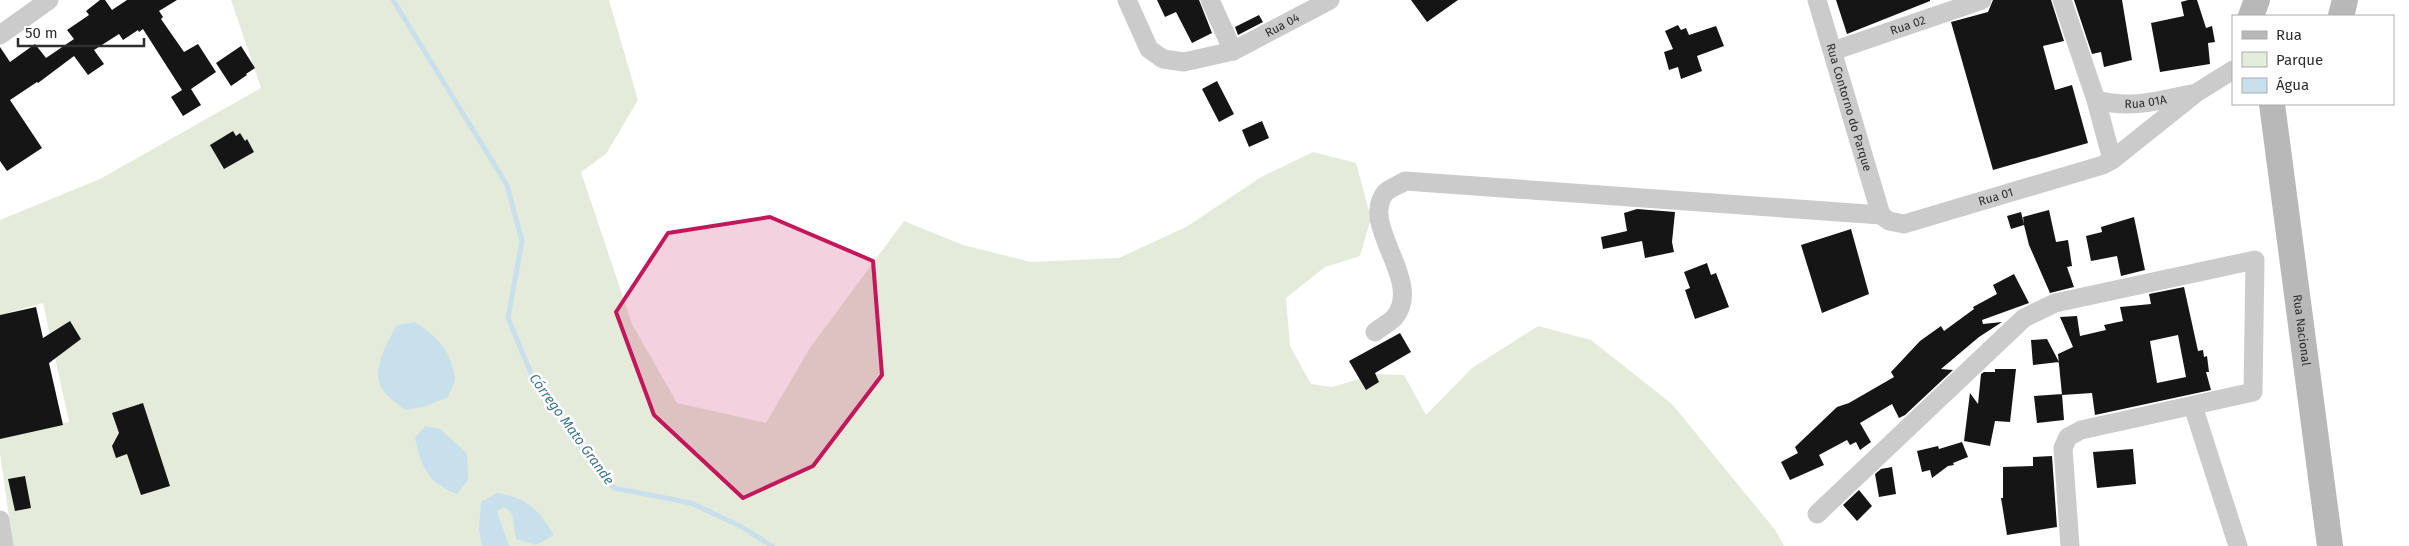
<svg xmlns="http://www.w3.org/2000/svg" width="2409" height="546" font-family="'Fira Sans',sans-serif">
<rect width="100%" height="100%" fill="#fff"/>
<path fill="#e5ebdb" d="M231,0h378l29,100 -32,54 -25,18 51,152 45,79 89,20 44,-75 94,-127 59,24 68,17 88,-4 67,-31 75,-50 52,-25 43,11 15,55 -11,38 -35,11 -39,31 4,48 21,38 21,3 45,-13 27,1 22,40 46,-47 66,-42 53,14 81,64 104,127 8,15h-1771l-13,-93v-15l69,-16 -26,-119 -43,12v-95l100,-41 161,-91z"/>
<path fill="#c8e0eb" d="M415,322c21,13 37,30 40,56 0,6 -5,13 -7,19l-25,10 -18,3c-7,-6 -15,-11 -21,-18 -15,-19 3,-49 13,-67z
M425,426l15,3 27,24 1,27 -11,14c-29,-11 -36,-27 -42,-56z
M497,493c31,5 41,16 57,42l-18,10 -20,-6 -4,-25 -7,-7 -8,4 12,35h-27l-3,-17 2,-27z"/>
<g fill="none" stroke-linecap="round" stroke-linejoin="round">
<path stroke="#c8e0eb" stroke-width="5" d="M393,0l114,185 15,56 -14,77 25,60 47,68 34,42 77,15 49,23 32,20"/>
</g>
<path fill="#151515" fill-rule="evenodd" d="M100,0h5l7,10 15,-10h50l-18,11 4,6 -2,2 23,33 14,-8 18,28 -25,17 10,16 -18,11 -12,-19 11,-7 -39,-61 -4,3 -1,-2 -15,10 -4,-6 -25,16 10,14 -16,11 -14,-19 -36,27 -1,-1 -27,18 32,48 -35,23 -7,-10v-114l10,15 25,-18 11,14 28,-19 -7,-9 22,-15 -3,-4z
M1157,0h42l13,33 -20,10 -16,-31 -11,5z
M1411,0h47l-31,22z
M1836,0h94v1l-83,33z
M1993,0h58l13,41 -21,5 12,44 17,-5 16,58 -95,27 -42,-148 37,-10z
M2074,0h48l10,60 -28,7 -3,-15 -9,2z
M2188,0h9l9,28 6,-2 3,16 -7,1 2,21 -50,8 -9,-49 33,-7 -3,-14z
M1259,15l4,7 -25,13 -3,-8z
M1678,25l3,5 5,-2 3,7 27,-9 8,20 -27,10 5,15 -21,8 -3,-12 -9,3 -5,-18 9,-3 -8,-18z
M241,46l14,22 -9,6 1,1 -16,11 -15,-23z
M1217,81l17,33 -15,8 -17,-33z
M1262,121l7,17 -20,9 -7,-17z
M233,131l3,5 4,-3 5,8 2,-2 7,13 -30,17 -14,-24z
M1637,209l38,3 -3,30 2,10 -29,6 -3,-17 -39,8 -2,-12 26,-6 -3,-18z
M2049,210l7,32 12,-2 4,26 -5,1 7,20 -24,6 -21,-48 -5,-20 -13,4 -4,-13 14,-4 3,12 -1,-7z
M2134,217l11,53 -24,6 -4,-20 -26,5 -5,-25 16,-4 -1,-5z
M1851,229l18,65 -47,19 -21,-68z
M1707,263l4,12 5,-2 13,34 -34,12 -10,-29 5,-2 -6,-16z
M2014,274l15,29 -47,17 1,4 19,-2 -23,15 -38,32 12,1 -48,45 -6,3 -7,-14 -32,19 11,19 -11,8 -4,-8 -6,3 -3,-5 -28,15 5,10 -34,15 -9,-18 17,-9 -3,-6 42,-40 12,-4 45,-26 -3,-5 29,-31 21,-15 3,5 30,-22 -1,-2 24,-13 -4,-9z
M2184,287l14,64 5,-1 1,7 3,-1 2,16h-3l5,18 -116,25 -3,-22 -30,2 -4,-41 15,-7 -13,-30 17,-1 3,20 26,-6 -2,-5 19,-4 -3,-14 31,-3 -2,-10zM2178,335l8,42 -29,6 -7,-42z
M36,307l7,31 27,-17 11,18 -32,24 14,62 -63,14v-124z
M1400,333l11,19 -36,21 4,9 -13,8 -17,-29z
M2047,339l12,23 -26,3 -2,-25z
M1995,369h21l-6,53 -15,-1 -5,25 -26,-5 6,-48 8,11 3,-30 3,-2h11z
M2062,394l2,26 -27,3 -3,-27z
M143,403l27,83 -29,9 -14,-41 -11,4 -4,-12 7,-13 -7,-20z
M1962,442l6,15 -15,6 1,2 -6,1 -16,12 -2,-8 -8,2 -5,-21 21,-5 1,3z
M2133,449l3,35 -39,4 -4,-36z
M2052,456l5,71 -50,8 -6,-37h2v-31l30,-1v-9z
M1892,467l4,27 -17,3 -4,-23 6,-5z
M25,476l6,32 -16,3 -7,-32z
M1859,490l13,16 -15,15 -14,-16z"/>
<g fill="none" stroke-linecap="round" stroke-linejoin="round">
<g stroke="#cbcbcb" stroke-width="19">
<path id="s1" d="M1127,0l22,49 14,10 21,3 49,-11 97,-51"/>
<path d="M1210,0l23,51"/>
<path id="s2" d="M1817,0l64,215"/>
<path d="M2062,0l34,100 16,60"/>
<path d="M0,35l49,-35"/>
<path id="s3" d="M1833,51l149,-51"/>
<path id="s4" d="M2096,100c35,9 60,1 95,-6"/>
<path id="s5" d="M1881,215l8,6 15,3 199,-59 9,-5 84,-67 37,-23"/>
<path d="M1375,332c6,-5 14,-9 19,-14 31,-36 -35,-92 -9,-125 5,-5 14,-8 20,-12l476,34"/>
<path d="M2193,406l45,140"/>
<path d="M1817,514l207,-196 31,-15 200,-43 -2,132 -172,38 -13,7 -5,11 7,98"/>
<path d="M0,520l4,26"/>
</g>
<g stroke="#b8b8b8" stroke-width="26">
<path d="M2251,16l6,-16"/>
<path d="M2341,16l4,-16"/>
<path id="s6" d="M2272,104l58,442"/>
</g>
</g>
<path fill="#c2185b" fill-opacity="0.2" stroke="#c2185b" stroke-width="4" stroke-linejoin="round" d="M770,217l103,44 9,114 -69,91 -70,32 -89,-83 -38,-103 52,-79z"/>
<g text-anchor="middle" stroke-width="5" stroke-linejoin="round" paint-order="stroke">
<g font-size="12" fill="#2e2e2e" stroke="#fff">
<text dy="4" stroke="none"><textPath href="#s1" startOffset="198">Rua 04</textPath></text>
<text dy="4" stroke="none"><textPath href="#s3" startOffset="79">Rua 02</textPath></text>
<text dy="4" stroke="none"><textPath href="#s4" startOffset="50">Rua 01A</textPath></text>
<text dy="4" stroke="none"><textPath href="#s2" startOffset="112">Rua Contorno do Parque</textPath></text>
<text dy="4" stroke="none"><textPath href="#s5" startOffset="121">Rua 01</textPath></text>
<text dy="4" stroke="none"><textPath href="#s6" startOffset="228">Rua Nacional</textPath></text>
</g>
<g font-size="14" font-style="italic" fill="#3d758e" stroke="#fff">
<text transform="translate(572 429) rotate(54)" y="5">Córrego Mato Grande</text>
</g>
</g>
<rect x="2232" y="15" width="162" height="90" fill="#ffffff" stroke="#ababab"/>
<rect x="2242" y="31" width="25" height="8" fill="#b8b8b8" stroke="#ababab"/>
<text x="2276" y="40" font-size="15" fill="#2e2e2e">Rua</text>
<rect x="2242" y="52" width="25" height="15" fill="#e5ebdb" stroke="#ababab"/>
<text x="2276" y="65" font-size="15" fill="#2e2e2e">Parque</text>
<rect x="2242" y="78" width="25" height="15" fill="#c8e0eb" stroke="#ababab"/>
<text x="2276" y="90" font-size="15" fill="#2e2e2e">Água</text>
<path d="M18 38v8h126v-8" fill="none" stroke="#2e2e2e" stroke-width="2.5"/>
<text x="25" y="38" font-size="15" fill="#2e2e2e" stroke="#ffffff" stroke-width="4" paint-order="stroke">50 m</text>
</svg>
